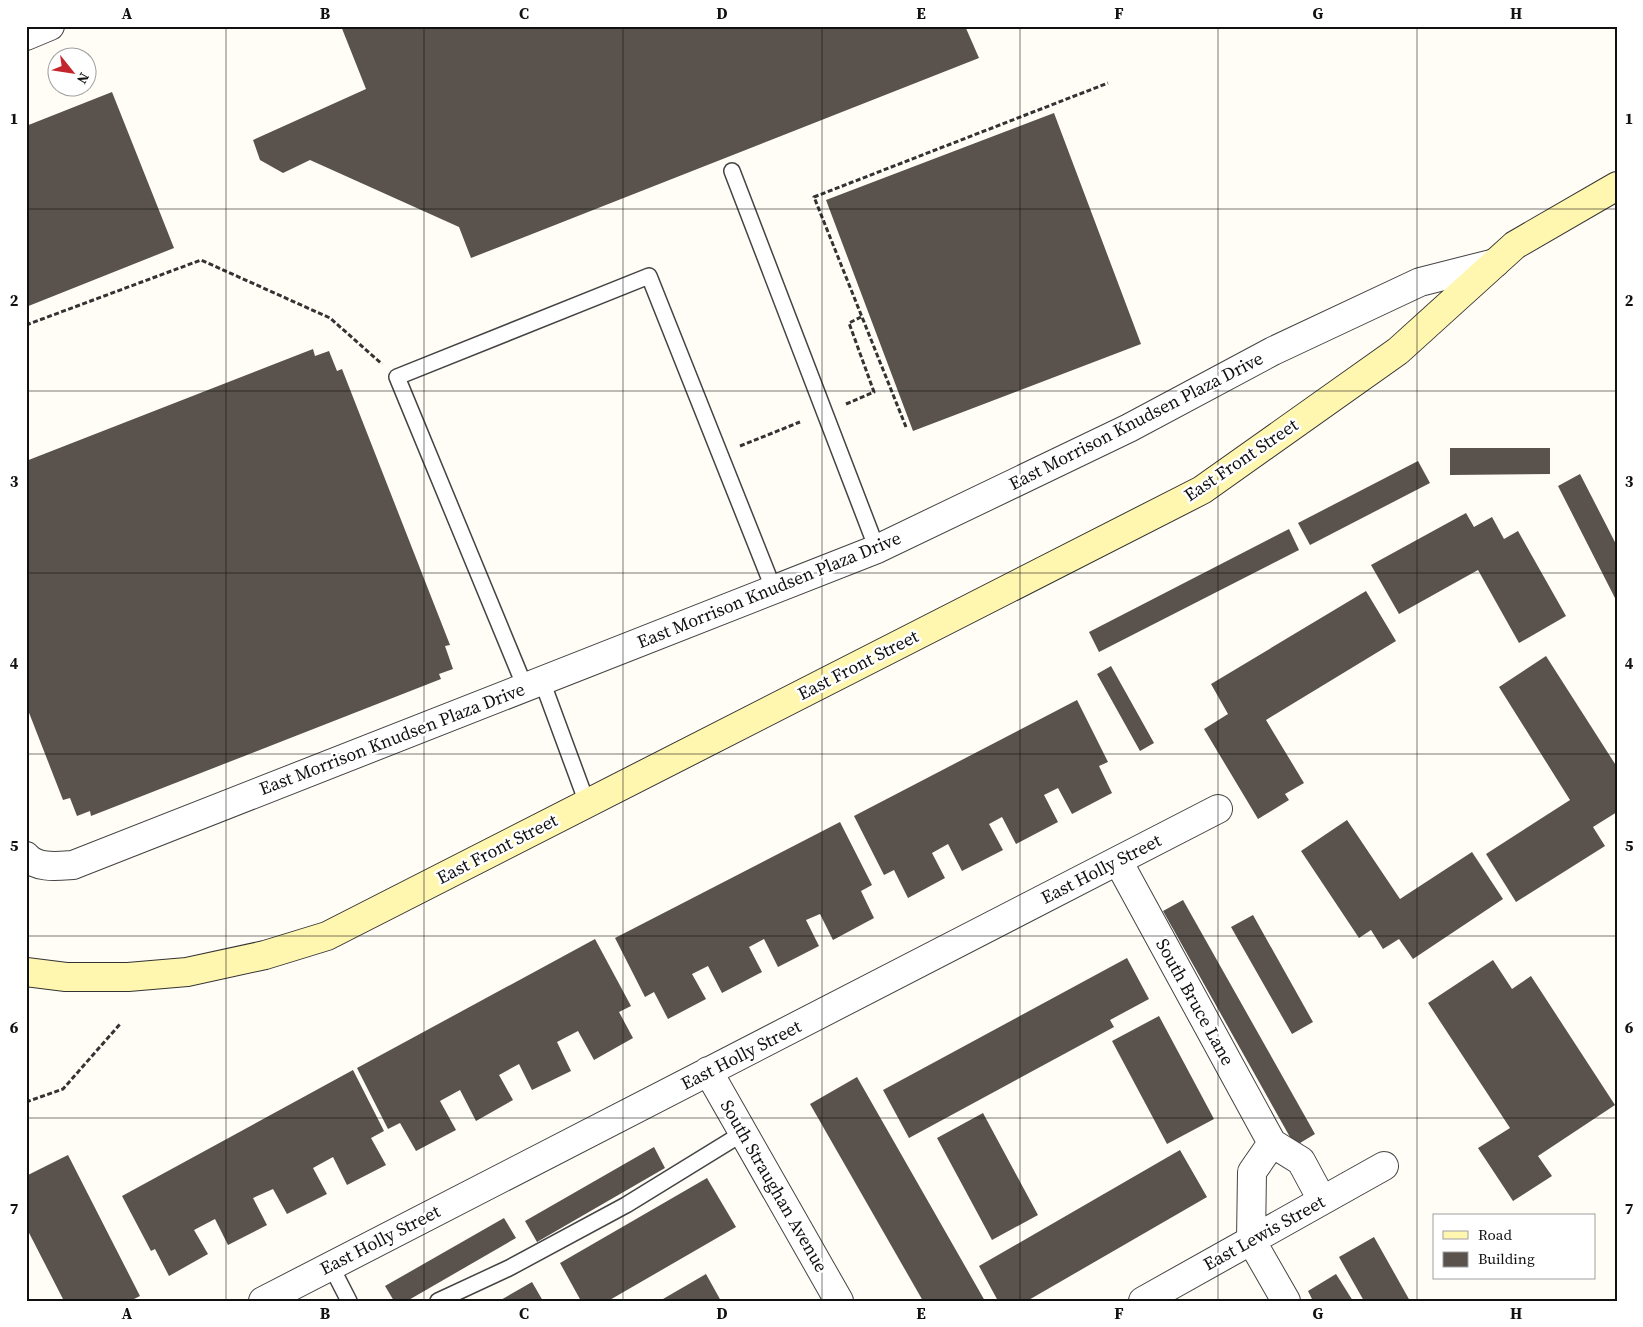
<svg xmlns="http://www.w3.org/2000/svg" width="1643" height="1327" font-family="'Source Serif 4',serif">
<rect width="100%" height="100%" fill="#fffdf5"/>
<path fill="#5a524d" d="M341,26h624l14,32 -508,200 -12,-31 -149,-67 -27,13 -23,-13 -7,-20 113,-51z
M112,92l62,156 -148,59v-181z
M1054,113l87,231 -228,87 -87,-231z
M313,349l2,7 14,-5 8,20 5,-2 108,276 -5,1 8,23 -14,5 2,5 -350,137 -1,-5 -13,5 -7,-18 -7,2 -37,-95v-244z
M1450,448h100v26l-100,1z
M1418,461l12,22 -120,62 -12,-22z
M1580,474l37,72v56l-59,-116z
M1466,513l8,14 18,-10 12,22 14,-8 48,85 -47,27 -41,-73 -79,44 -28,-49z
M1289,529l10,21 -200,102 -10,-20z
M1366,591l30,50 -130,79 38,63 -19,11 4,6 -31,19 -54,-90 24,-15 -17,-30z
M1546,656l71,111v45l-24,15 12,19 -89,56 -30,-48 84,-54 -71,-113z
M1111,666l43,77 -14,8 -43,-77z
M1077,700l31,62 -9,4 13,27 -40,21 -14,-26 -14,7 14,27 -42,22 -14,-27 -13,7 14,26 -41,21 -14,-27 -16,9 13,25 -37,20 -14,-28 -10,5 -30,-59z
M1347,820l53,79 72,-47 31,47 -90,60 -14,-20 -16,10 -12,-19 -12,8 -58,-87z
M840,822l32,63 -11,6 13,27 -41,22 -13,-26 -14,6 13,26 -41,21 -14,-28 -15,8 13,25 -40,21 -14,-27 -16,8 14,25 -38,20 -14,-27 -9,5 -30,-59z
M1183,900l132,234 -20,12 -132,-235z
M1253,915l60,107 -21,12 -61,-107z
M595,939l36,67 -12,6 14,26 -39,22 -16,-29 -21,11 14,29 -39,19 -13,-26 -20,11 14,25 -37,21 -16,-31 -20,11 16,29 -40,21 -16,-28 -12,6 -31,-61z
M1127,958l22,41 -39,21 4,7 -205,111 -26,-48z
M1493,960l19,29 19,-13 84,129 -77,51 14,20 -39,25 -35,-53 32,-20 -82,-125z
M1159,1016l55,103 -47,25 -55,-103z
M353,1070l31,61 -13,7 15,27 -39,20 -14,-28 -20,11 14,26 -40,20 -14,-25 -20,9 14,27 -39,20 -13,-26 -21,11 14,24 -39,22 -14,-27 -4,2 -29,-55z
M857,1077l128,224h-62l-113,-197z
M983,1113l55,102 -46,25 -55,-102z
M654,1147l11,21 -128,74 -12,-21z
M1180,1150l27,47 -180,104h-29l-19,-35z
M68,1155l72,141 -10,5h-66l-38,-74v-51z
M707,1178l29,49 -128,74h-27l-21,-38z
M504,1218l12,20 -109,63h-13l-9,-15z
M1374,1237l36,64h-46l-25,-44z
M706,1274l15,27h-57l-1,-2z
M1336,1274l17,27h-40l-5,-10z
M532,1282l11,19h-44z"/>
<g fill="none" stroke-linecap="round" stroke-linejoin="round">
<defs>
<path id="lane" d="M732,171l145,378
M542,681l45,122
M525,687l-128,-310 252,-101 125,314
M331,1266l18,35
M438,1301l71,-33 117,-63 117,-72"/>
<path id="street" d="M26,36l24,-10
M26,856c11,13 32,10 47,9l804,-316 252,-121 144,-77 147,-69 75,-19
M1118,861l154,282
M708,1071l131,230
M263,1301l955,-492
M1143,1301l241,-135
M1286,1301l-35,-61 1,-68 20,-29 29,18 21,39"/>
<path id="secondary" d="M26,972l40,5h62l59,-5 78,-17 62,-19 875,-446 196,-139 117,-106 102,-59"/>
</defs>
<use href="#lane" stroke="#444" stroke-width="18"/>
<use href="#street" stroke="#444" stroke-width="30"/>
<use href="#secondary" stroke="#333" stroke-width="30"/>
<path stroke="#333" stroke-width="3" stroke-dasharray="5 2.5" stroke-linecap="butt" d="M26,325l175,-65 129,58 52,46
M846,404l28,-12 -25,-69 12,-6
M906,427l-92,-230 294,-114
M740,446l60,-24
M26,1102l37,-13 58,-66"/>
<use href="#lane" stroke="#fff" stroke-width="15"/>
<use href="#street" stroke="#fff" stroke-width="28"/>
<use href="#secondary" stroke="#fff6b0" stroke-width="28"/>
</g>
<path fill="none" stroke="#111" stroke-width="1" stroke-opacity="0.55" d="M226,26v1275M424,26v1275M623,26v1275M822,26v1275M1020,26v1275M1218,26v1275M1417,26v1275M26,209h1591M26,391h1591M26,573h1591M26,754h1591M26,936h1591M26,1118h1591"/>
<g text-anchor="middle" stroke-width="5" stroke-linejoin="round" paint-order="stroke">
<g font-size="18" fill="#111" stroke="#fff">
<text transform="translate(1136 421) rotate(-27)" y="6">East Morrison Knudsen Plaza Drive</text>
<text transform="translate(1241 460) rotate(-34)" y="6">East Front Street</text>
<text transform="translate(769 590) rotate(-22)" y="6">East Morrison Knudsen Plaza Drive</text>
<text transform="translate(858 665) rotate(-27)" y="6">East Front Street</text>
<text transform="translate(392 739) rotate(-21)" y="6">East Morrison Knudsen Plaza Drive</text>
<text transform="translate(497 849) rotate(-27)" y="6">East Front Street</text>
<text transform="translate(1101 869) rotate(-27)" y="6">East Holly Street</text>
<text transform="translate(1195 1002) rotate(61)" y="6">South Bruce Lane</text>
<text transform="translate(741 1055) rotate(-27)" y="6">East Holly Street</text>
<text transform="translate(774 1186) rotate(60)" y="6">South Straughan Avenue</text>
<text transform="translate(1264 1233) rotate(-29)" y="6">East Lewis Street</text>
<text transform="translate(380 1240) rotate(-27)" y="6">East Holly Street</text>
</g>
</g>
<rect width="1643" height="1327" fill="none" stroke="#ffffff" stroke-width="55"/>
<rect x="1433" y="1214" width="162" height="65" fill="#ffffff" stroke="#a0a0a0"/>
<rect x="1443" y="1231" width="25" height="8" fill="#fff6b0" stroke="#a0a0a0"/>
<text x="1478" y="1240" font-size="15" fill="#111111">Road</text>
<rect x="1443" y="1252" width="25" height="15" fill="#5a524d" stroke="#a0a0a0"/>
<text x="1478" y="1264" font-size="15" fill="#111111">Building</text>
<g transform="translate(72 72) rotate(120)"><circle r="24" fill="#ffffff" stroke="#a0a0a0"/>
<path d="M0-4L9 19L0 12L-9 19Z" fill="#c4262e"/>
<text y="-8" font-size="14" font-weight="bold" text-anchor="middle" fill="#111111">N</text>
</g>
<rect x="28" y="28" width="1588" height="1272" fill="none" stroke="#111" stroke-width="2"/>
<g font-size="16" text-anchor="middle" font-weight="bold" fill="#111">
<text x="127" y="19">A</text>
<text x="325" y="19">B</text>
<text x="524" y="19">C</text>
<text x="722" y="19">D</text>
<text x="921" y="19">E</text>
<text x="1119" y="19">F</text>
<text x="1318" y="19">G</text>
<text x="1516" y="19">H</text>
<text x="14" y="124">1</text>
<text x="1629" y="124">1</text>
<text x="14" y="306">2</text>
<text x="1629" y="306">2</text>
<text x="14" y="487">3</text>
<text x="1629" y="487">3</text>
<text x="14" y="669">4</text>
<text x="1629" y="669">4</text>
<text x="14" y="851">5</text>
<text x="1629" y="851">5</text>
<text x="14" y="1033">6</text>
<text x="1629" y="1033">6</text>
<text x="14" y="1214">7</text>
<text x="1629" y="1214">7</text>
<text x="127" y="1319">A</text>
<text x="325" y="1319">B</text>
<text x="524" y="1319">C</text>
<text x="722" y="1319">D</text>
<text x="921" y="1319">E</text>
<text x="1119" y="1319">F</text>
<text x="1318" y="1319">G</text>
<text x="1516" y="1319">H</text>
</g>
</svg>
